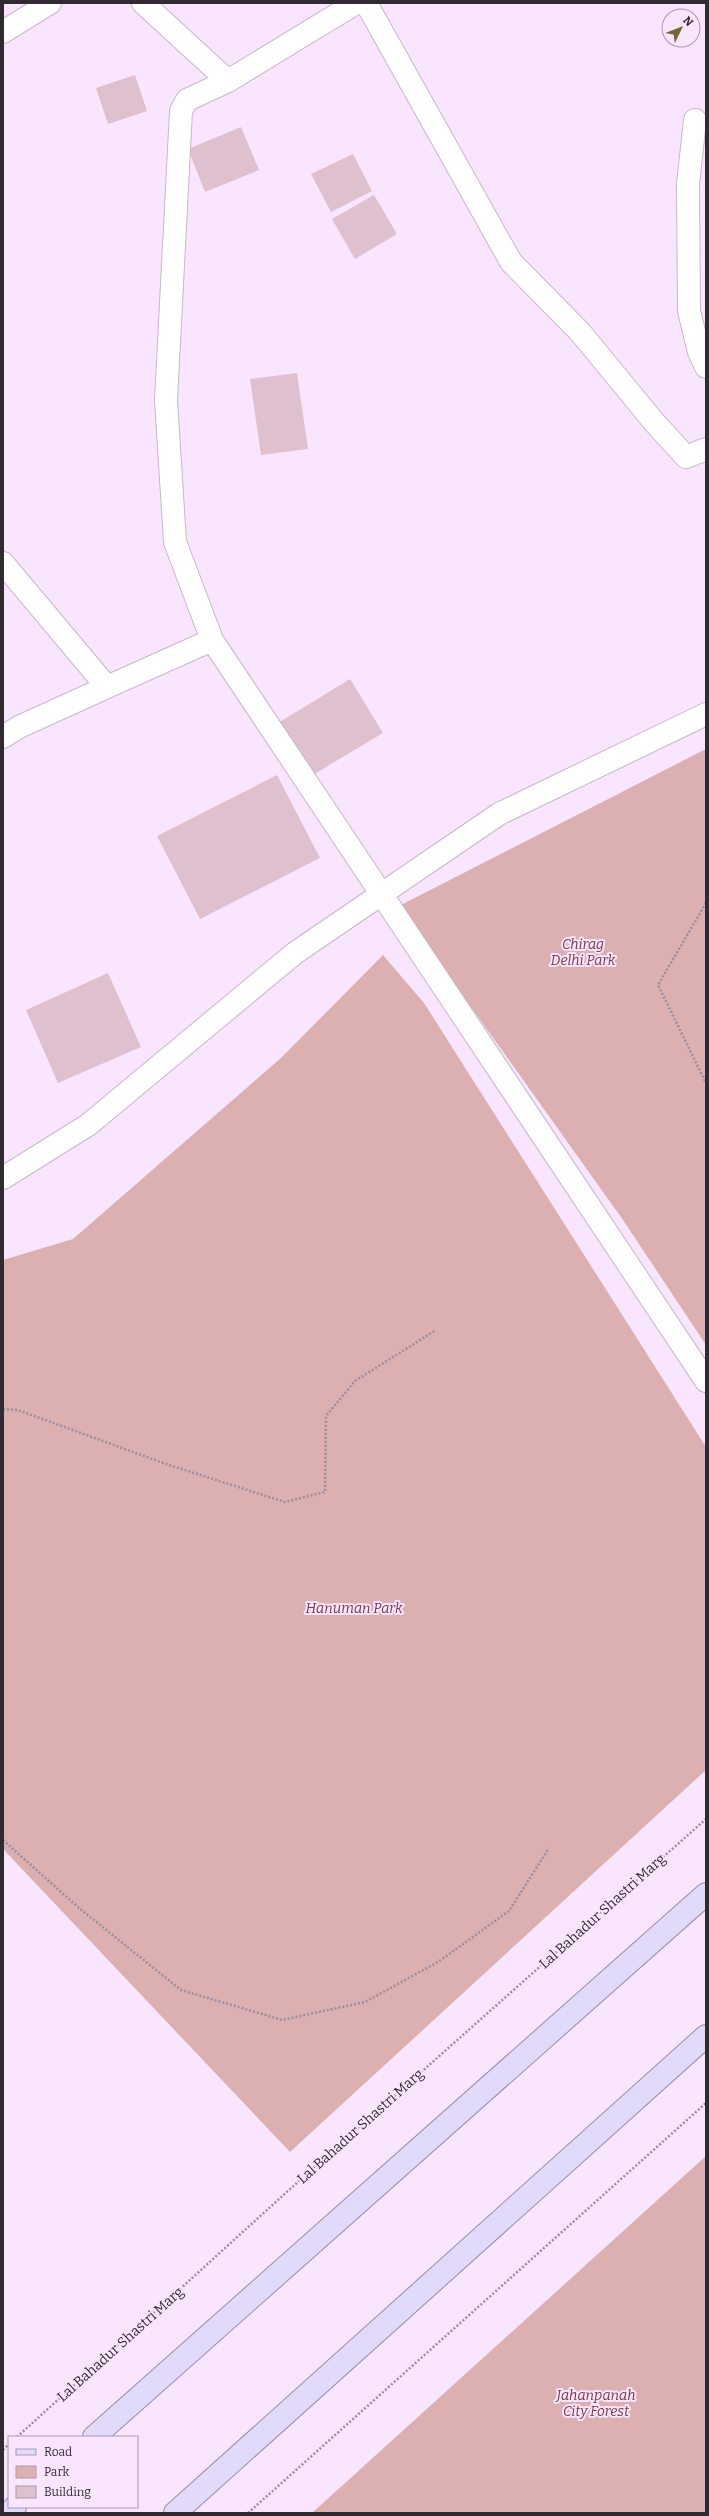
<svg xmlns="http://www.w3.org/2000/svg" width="709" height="2516" font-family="Bitter,serif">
<rect width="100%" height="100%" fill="#fae5fe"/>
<path fill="#dcafb1" d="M706,749v596l-83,-125 -224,-314z
M383,955l41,48 282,444v323l-416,382 -287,-303v-589l70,-21 209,-182z
M706,2156v357h-394z"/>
<path fill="#dfc0ce" d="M135,75l12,36 -39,13 -12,-36z
M241,127l18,43 -54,22 -17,-43z
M353,154l19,37 -41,21 -20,-38z
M374,195l23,39 -42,25 -23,-40z
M297,373l11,76 -47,6 -11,-76z
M350,679l33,54 -72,43 -33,-53z
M277,775l43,83 -120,61 -43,-83z
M108,973l33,74 -83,36 -32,-73z"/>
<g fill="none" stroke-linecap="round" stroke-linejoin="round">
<defs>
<path id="minor" d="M143,3l85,78
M356,3l-128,78 -41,19 -6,11 -15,289 9,142 37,98 494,741
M366,3l145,259 69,70 74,90 32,35 20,-8
M3,32l47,-29
M695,120l-7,64 1,127 10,41 7,15
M3,563l104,124 105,-47
M3,737l16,-10 88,-40
M3,1178l85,-53 207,-172 204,-139 207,-100"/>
<path id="major" d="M94,2437l612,-543
M9,2513l6,-6
M175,2513l531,-477"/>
</defs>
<use href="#minor" stroke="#c9b5cc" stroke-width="24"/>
<use href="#major" stroke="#968cb2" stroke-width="24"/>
<path stroke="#9c8d9f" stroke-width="2.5" stroke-dasharray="2 2" stroke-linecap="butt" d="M706,903l-48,82 48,98
M3,1409l15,1 148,54 119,38 40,-10 1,-76 29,-35 81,-51
M3,1840l76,68 102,82 101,30 83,-18 73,-40 71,-51 40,-63
M17,2437l294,-267 395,-351
M3,2450l6,-6
M248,2513l458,-410"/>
<use href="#minor" stroke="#fff" stroke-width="22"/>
<use href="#major" stroke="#e1dafa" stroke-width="22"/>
</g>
<g text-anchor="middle" stroke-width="4" stroke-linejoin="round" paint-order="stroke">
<g font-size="14" font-style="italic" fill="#7a393f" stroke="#fae5fe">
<text x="583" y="949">Chirag<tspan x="583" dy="16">Delhi Park</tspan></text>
<text x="354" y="1613">Hanuman Park</text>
<text x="596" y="2400">Jahanpanah<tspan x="596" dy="16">City Forest</tspan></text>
</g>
<g font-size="14" fill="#312a33" stroke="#fae5fe">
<text transform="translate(602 1911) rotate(-42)" y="5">Lal Bahadur Shastri Marg</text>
<text transform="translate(360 2126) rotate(-42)" y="5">Lal Bahadur Shastri Marg</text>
<text transform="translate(120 2344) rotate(-42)" y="5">Lal Bahadur Shastri Marg</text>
</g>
</g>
<rect width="709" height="2516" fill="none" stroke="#312a33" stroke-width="8"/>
<rect x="8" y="2436" width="130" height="72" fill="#fae5fe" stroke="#aa9aad"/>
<rect x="16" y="2449" width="20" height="6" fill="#e1dafa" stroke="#aa9aad"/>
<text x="44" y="2456" font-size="12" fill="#312a33">Road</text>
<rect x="16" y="2466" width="20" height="12" fill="#dcafb1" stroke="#aa9aad"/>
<text x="44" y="2476" font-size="12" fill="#312a33">Park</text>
<rect x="16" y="2486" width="20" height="12" fill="#dfc0ce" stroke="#aa9aad"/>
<text x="44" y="2496" font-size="12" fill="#312a33">Building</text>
<g transform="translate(681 28) rotate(47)"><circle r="19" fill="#fae5fe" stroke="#aa9aad"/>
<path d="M0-3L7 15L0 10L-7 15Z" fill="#756835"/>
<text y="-6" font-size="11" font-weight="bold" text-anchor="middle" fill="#312a33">N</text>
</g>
</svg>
